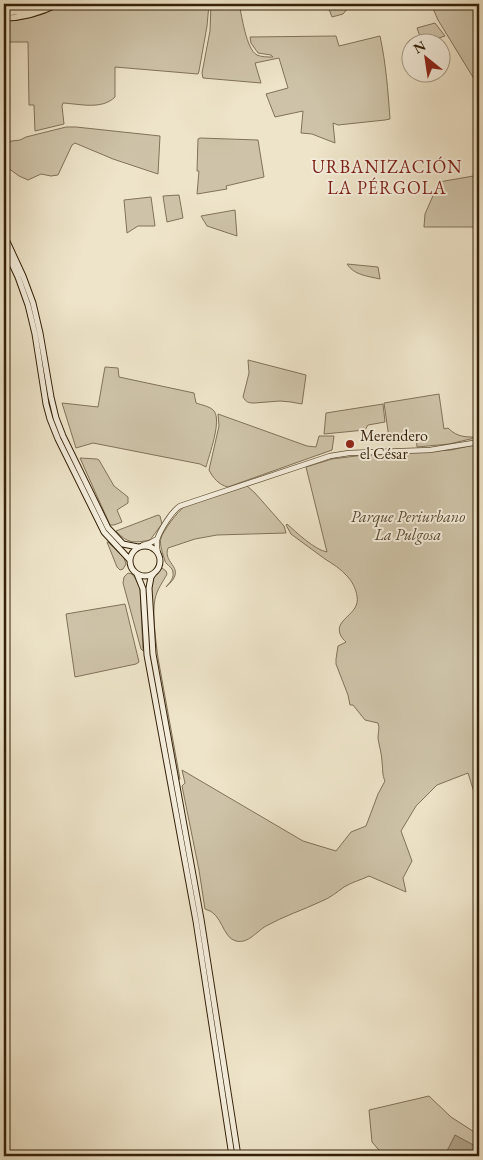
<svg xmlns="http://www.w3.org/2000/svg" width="483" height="1160" font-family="'EB Garamond',serif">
<rect width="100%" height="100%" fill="#eee4c9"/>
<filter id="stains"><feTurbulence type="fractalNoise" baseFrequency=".004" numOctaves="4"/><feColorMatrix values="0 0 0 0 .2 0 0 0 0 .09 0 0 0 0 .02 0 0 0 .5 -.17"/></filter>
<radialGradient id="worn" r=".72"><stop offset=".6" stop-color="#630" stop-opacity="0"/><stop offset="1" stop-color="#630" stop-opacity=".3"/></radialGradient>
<path fill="#cec3a8" stroke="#817258" d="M62,4h147l-2,22 -8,45 -1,3 -83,-7v30c-13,13 -35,7 -52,6l-1,3 2,18 -29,7 -1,-26h-5l-1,-63h-24v-21c25,-1 36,-6 58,-17z
M211,4h28c3,12 7,45 18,51 4,2 11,2 16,2l-2,-2 -13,-2 -7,-10 -1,-6 86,-1 3,10 41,-10c6,28 8,55 10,83l-5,1 -47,5 -5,-2 2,20 -23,-9 -11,-1 2,-22 -28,6 -9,-23 22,-6 -9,-30 -24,5 6,20 -58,-5 -1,-5 8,-42z
M327,4h36l-14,3 -6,7 -11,3z
M431,4h48v83l-41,-67z
M435,23l10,13 -19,6h-4l-5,-14z
M66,127h10l84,9 -2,38 -45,-15 -38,-16 -3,2 -14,30 -7,1 -10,-2 -13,6 -9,-4 -15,-11v-23l16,-2 6,-3z
M200,138l58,2 6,37 -38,9 1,3 -30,5 2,-23h-2l1,-32z
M479,175v52h-55l1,-13 14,-32z
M179,195l4,23 -16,4 -4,-26z
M151,197l4,29h-17l-11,7 -3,-33z
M235,210l2,26 -30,-10 -6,-10z
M347,264l31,3 2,12c-13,-3 -26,-4 -33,-15z
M248,360l58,15 -4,29 -11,-2 -11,-1 -26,2c-6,0 -8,-1 -11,-6l6,-24z
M105,367l13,1 1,9 75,16 2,10c5,2 14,3 18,8 8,10 -5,44 -8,56l-6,-3 -107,-21 -17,5 -14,-45 36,4z
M439,394l5,35 4,-1c10,10 19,9 31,9l-30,7 -32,3 -1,-13 -27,4 -5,-35z
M383,404l2,18 -17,3 -3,5 -41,4 2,-21z
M218,414l89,32 9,1 3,-11h15l-2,14 -104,37c-9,-2 -15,-9 -19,-17l10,-44z
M479,444v362l-1,-1 -10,-32 -31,12 -21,21 -15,25 11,30 -9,17 3,14 -37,-16c-8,4 -17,6 -25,11 -7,5 -14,11 -22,14 -19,9 -38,15 -56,25 -10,6 -18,18 -30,15 -14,-3 -13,-28 -31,-32l-6,-39 -17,-84 3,-3 -3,-13 121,71 33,10 15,-19 15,-6 12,-32 7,-13c-3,-6 -2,-12 -3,-19 0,-8 -3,-16 -4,-24 0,-6 2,-10 0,-15l-13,-3 -12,-15h-3l-2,-10 -12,-31v-5l2,-13 8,-4c-2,-2 -4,-4 -5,-6 -9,-17 20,-21 16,-40 -1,-7 -5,-15 -10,-20 -6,-7 -14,-12 -22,-17 -11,-8 -23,-17 -34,-25l-5,-9 1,-1c10,9 28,26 40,28l-21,-85 26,-8 24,-3 95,-6z
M80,458l17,1 2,1 15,26 14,11v6l-11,7 5,12 -8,3h-4z
M246,485l9,8 29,33 2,7 -69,2 -22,4 -27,9c-6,17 21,19 -2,39 3,-4 8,-8 7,-14 0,-6 -6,-7 -8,-12 -2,-7 -6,-17 -4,-23 2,-7 17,-27 23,-31z
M158,515l2,1 2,8 -12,16c-16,3 -22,4 -34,-9z
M107,542h1l16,16 2,6 -3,5 -3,1 -3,-3z
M162,568l4,3 1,3c-4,8 -10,15 -12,25 -3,14 1,43 3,59l22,121 -2,1 -23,-127 -4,-68 2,-7z
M128,573l4,1 3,4 5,10 3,63 -2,-2 -18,-66 1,-6z
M125,604l14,58 -3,2 -61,13 -9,-63z
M429,1096l22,21 28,18v21h-95l-12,-14 -3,-32z"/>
<path fill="#afa287" stroke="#7e6e54" d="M455,1135l24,13v5l-2,3h-20l-10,-5z"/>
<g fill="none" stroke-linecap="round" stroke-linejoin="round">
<defs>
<path id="tertiary" d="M143,545l7,-2 7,-4
M158,553c-1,-5 -2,-8 -1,-13 3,-10 15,-29 23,-34l150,-50 19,-3 81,-3 49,-8"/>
<path id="secondary" d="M4,235l19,41 10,27 7,30 11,64 5,21 7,18 45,92 15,16 15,3
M4,247l14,30 10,28 7,29 11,70 4,15 8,20 46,93 25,27
M130 561a15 15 0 1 1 30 0a15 15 0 1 1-30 0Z
M154,573l-3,4 -2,11 4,66 48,265 37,237
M137,574l6,15 4,66 49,266 36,235"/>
<path id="primary" d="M4,13l25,-2 17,-7
M4,18c20,0 36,-5 54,-14"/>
</defs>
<use href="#tertiary" stroke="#625238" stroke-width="6"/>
<use href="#secondary" stroke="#342108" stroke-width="7"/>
<use href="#primary" stroke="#342108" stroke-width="7"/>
<use href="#tertiary" stroke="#f4eddc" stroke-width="4.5"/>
<use href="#secondary" stroke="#f4eddc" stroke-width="5"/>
<use href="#primary" stroke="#eee4c9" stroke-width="5"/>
</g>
<circle fill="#8f2418" stroke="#f4eddc" stroke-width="2" cx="350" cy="444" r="5"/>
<g text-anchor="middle" stroke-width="4" stroke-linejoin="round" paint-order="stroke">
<g font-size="16" fill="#342108" stroke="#f4eddc" text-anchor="start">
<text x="360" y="441">Merendero<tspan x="360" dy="18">el César</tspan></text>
</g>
<g font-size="16" font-style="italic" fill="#5a4a30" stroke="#f4eddc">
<text x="408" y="522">Parque Periurbano<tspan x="408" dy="18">La Pulgosa</tspan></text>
</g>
<g font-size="18" letter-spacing="1" fill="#7a1f14" stroke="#f4eddc">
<text x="387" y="173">URBANIZACIÓN<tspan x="387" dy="21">LA PÉRGOLA</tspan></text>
</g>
</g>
<rect width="483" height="1160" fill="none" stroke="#eee4c9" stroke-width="20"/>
<rect x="5" y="5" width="473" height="1150" fill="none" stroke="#342108" stroke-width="2.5"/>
<rect x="10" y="10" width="463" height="1140" fill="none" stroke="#342108"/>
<g transform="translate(426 58) rotate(330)"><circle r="24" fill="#f4eddc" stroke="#a79b87"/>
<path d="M0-4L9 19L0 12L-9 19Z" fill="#8f2418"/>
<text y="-8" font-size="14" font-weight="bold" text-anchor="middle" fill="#342108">N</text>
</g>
<rect width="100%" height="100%" filter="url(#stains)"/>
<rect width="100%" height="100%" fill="url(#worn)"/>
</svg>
